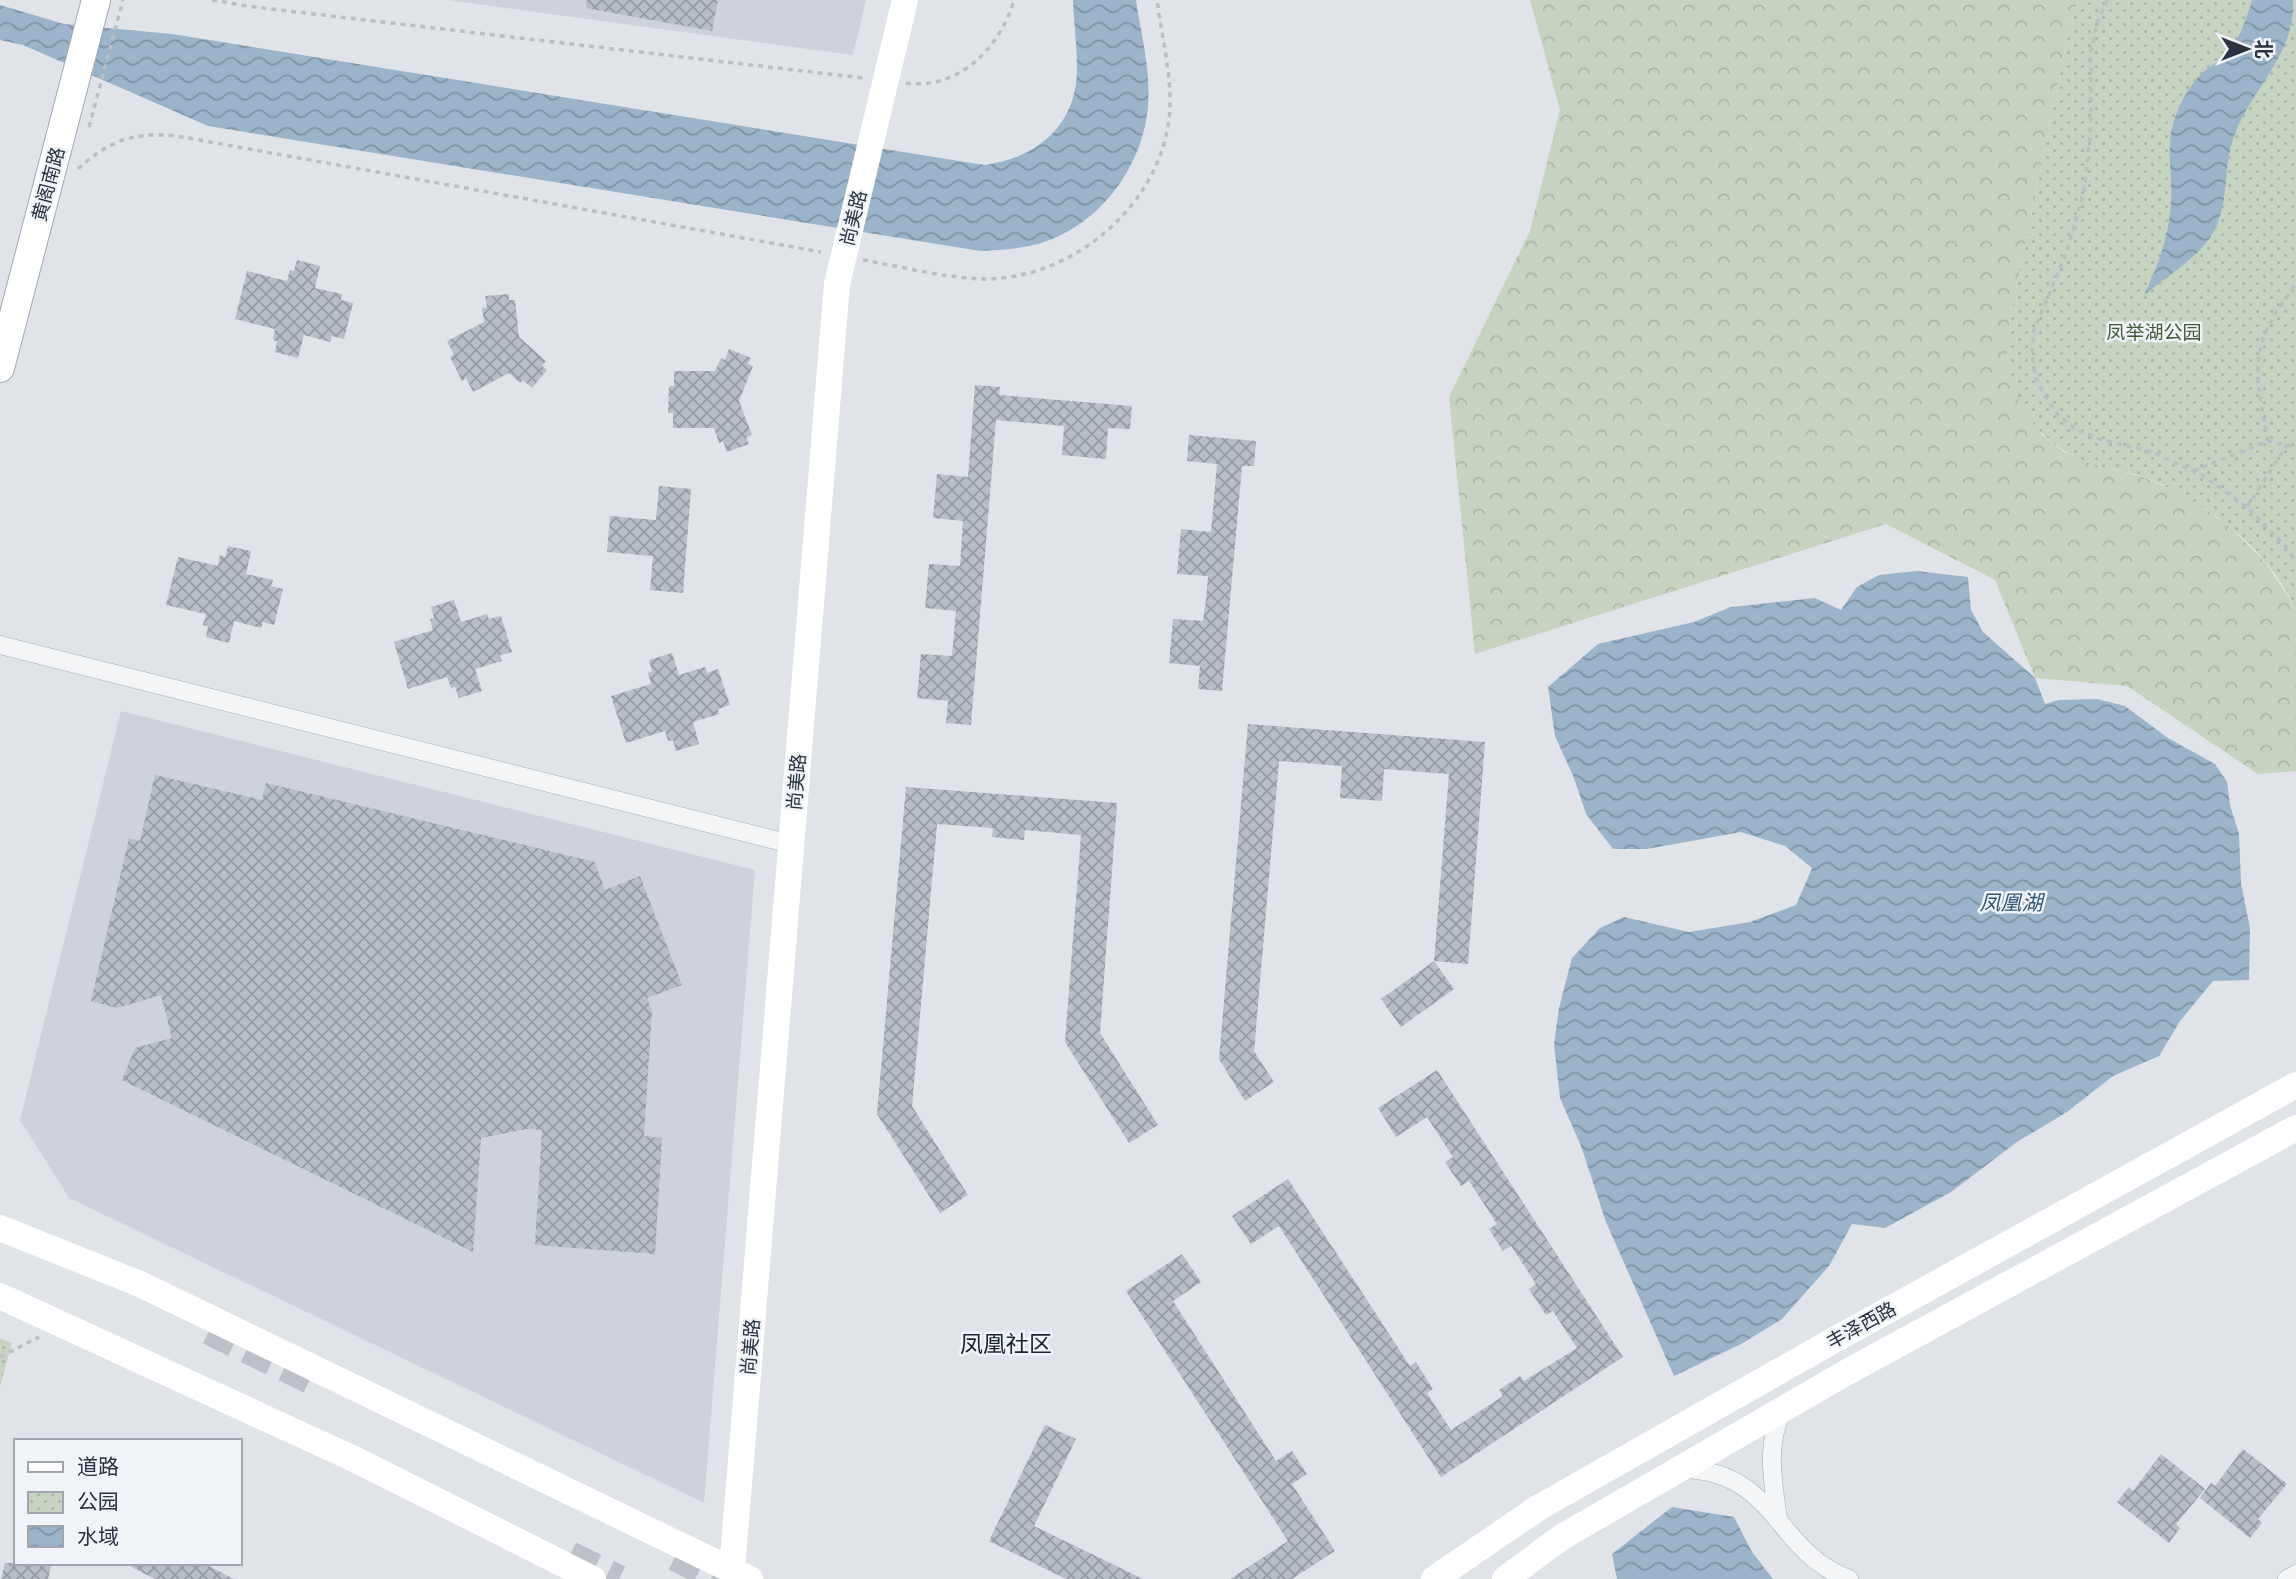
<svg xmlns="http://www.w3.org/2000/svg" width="2296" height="1579" font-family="Cabin,'Noto Sans SC',sans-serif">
<defs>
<pattern id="forest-crowns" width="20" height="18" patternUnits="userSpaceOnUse" patternTransform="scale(1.75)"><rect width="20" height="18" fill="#c7d3c1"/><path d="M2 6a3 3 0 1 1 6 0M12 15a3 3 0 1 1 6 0" fill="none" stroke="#abb6a7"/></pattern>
<pattern id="park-dots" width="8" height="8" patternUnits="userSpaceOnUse" patternTransform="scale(1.75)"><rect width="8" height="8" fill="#c7d3c1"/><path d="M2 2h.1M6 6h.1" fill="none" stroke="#abb6a7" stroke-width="1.8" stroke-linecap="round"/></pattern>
<pattern id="water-waves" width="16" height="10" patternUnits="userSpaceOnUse" patternTransform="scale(1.75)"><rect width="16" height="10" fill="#9bb4c9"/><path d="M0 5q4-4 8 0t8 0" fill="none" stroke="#7e93a5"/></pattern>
<pattern id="building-cross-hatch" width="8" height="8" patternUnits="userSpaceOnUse" patternTransform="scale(1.75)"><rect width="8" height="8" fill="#b7bec6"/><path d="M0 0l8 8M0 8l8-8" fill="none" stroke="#959ba2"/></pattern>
</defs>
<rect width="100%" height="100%" fill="#e0e4e9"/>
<path fill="#ced3db" d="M448,0h418l-13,55z
M121,711l634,159 -51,633 -635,-305 -49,-78z"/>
<path fill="url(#forest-crowns)" d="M1530,0h549l-7,15 -63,309 32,110 23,18 26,11 53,14 46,20 41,30 35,35 28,42 3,7v160l-38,3 -131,-88 -92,-8 -40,-98 -109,-56 -411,130 -26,-257 81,-166 30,-121z"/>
<path fill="url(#park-dots)" d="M2079,0h217v611c-27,-63 -88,-107 -149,-133 -18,-7 -38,-8 -57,-15 -47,-16 -79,-57 -83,-107 -1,-10 1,-22 2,-32l63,-309z
M0,1338l12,5 -12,44z"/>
<path fill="url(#water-waves)" d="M1073,0h63c5,34 15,71 12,106 -5,62 -50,121 -110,138 -20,5 -38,6 -58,7l-772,-125 -185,-81 -23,-5v-35l64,19 108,10 812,131c52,-7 92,-38 93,-95 0,-23 -3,-47 -4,-70z
M2252,0h41c3,58 -48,93 -62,146 -8,32 -2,65 -22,93 -16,22 -44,39 -65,56 14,-29 25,-59 27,-92 2,-27 -5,-53 2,-79 5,-18 16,-38 29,-51 7,-6 15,-10 21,-16 16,-15 23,-37 29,-57z
M1917,571l51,6 3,33 12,22 52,46 10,26 14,-4 38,-1 28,7 43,32 47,26 12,18 3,23 9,29 2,49 9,45 -1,52 -36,1 -33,40 -21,35 -46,20 -46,36 -50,30 -66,50 -66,36 -33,-4 -23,42 -47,53 -39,24 -69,33 -68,-154 -25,-76 -21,-48 -6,-53 5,-37 13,-50 28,-30 24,-11 65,15 61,-10 46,-17 16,-37 -27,-22 -44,-14 -94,17h-34l-27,-35 -12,-36 -19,-42 -7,-49 50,-43 96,-22 37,-15 84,-9 26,12 16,-23 22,-12z
M1672,1507l62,10 18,35 21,27h-156l-5,-25z"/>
<path fill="url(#building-cross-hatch)" d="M587,0h131l-6,31 -126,-23z
M297,260l23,6 -5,22 27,6 -1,6 12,3 -9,36 -12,-3 -2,6 -26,-7 -6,23 -23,-6 2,-11 -4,-1 2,-11 -40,-10 12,-48 40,10 3,-11 4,1z
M509,294v6h6l4,37 27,24 -4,5 5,4 -15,18 -9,-8 -3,3 -11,-10 -36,19 -7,-14 -4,3 -12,-24 4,-2 -7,-14 37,-19 -2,-14 5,-1 -2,-11z
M729,349l22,9 -3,6 5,2 -14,35 13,34 -6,3 3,6 -22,8 -4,-11 -4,2 -5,-15h-41v-15h-5l1,-27h5v-15h41l6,-13 4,2z
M975,385l25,2 -1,8 133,11 -2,23 -22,-1 -2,31 -44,-4 2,-29 -68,-6 -25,305 -25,-2 2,-22 -31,-3 4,-44 31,2 4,-45 -31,-3 4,-44 31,2 3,-45 -30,-3 4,-44 31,3z
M1189,435l67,6 -2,25h-12l-20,225 -24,-2 2,-23 -31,-3 4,-44 30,2 3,-22 2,-23 -31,-2 4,-45 30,3 2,-23 4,-45 -30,-3z
M659,486l32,3 -8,104 -33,-3 3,-34 -46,-4 3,-36 46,4z
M228,546l23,5 -5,23 27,6 -2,6 12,3 -9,36 -11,-3 -2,6 -27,-7 -5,22 -23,-6 2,-11 -5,-1 3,-11 -40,-9 12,-48 40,9 2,-11 5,2z
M454,600l7,22 26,-8 2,5 12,-3 11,36 -12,3 2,6 -27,8 7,22 -23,7 -4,-11 -4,1 -4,-11 -39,12 -14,-47 39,-12 -3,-11 4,-1 -3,-11z
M672,653l7,22 26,-8 2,6 11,-4 12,36 -12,4 1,5 -26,8 6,22 -23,7 -3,-11 -5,1 -3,-10 -39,12 -15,-47 40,-12 -3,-11 4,-2 -3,-11z
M1248,724l237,18 -17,222 -34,-3 15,-187 -65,-5 -2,32 -42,-3 2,-32 -63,-5 -25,290 20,31 -29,19 -26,-42z
M155,775l107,25 4,-17 329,79 10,28 35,-14 42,109 -35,13 5,13 -8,125 18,2 -7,116 -120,-9 7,-115 -16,-1 -45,9 -8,114 -351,-172 13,-32 37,-10 -11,-43 -44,13 -26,-7 38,-163 11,3z
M906,787l211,16 -17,230 58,92 -29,18 -64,-101 16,-207 -56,-5 -1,10 -32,-3 1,-9 -56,-4 -25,282 56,89 -28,18 -63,-99z
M1434,961l20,28 -53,38 -20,-28z
M1437,1070l186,287 -182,120 -162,-251 -28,18 -19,-28 56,-37 122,187 6,-4 17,27 -6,4 24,37 52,-34 -4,-6 21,-14 4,5 53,-33 -24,-37 -7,4 -17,-26 7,-5 -25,-38 -8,5 -14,-22 8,-5 -28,-43 -8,5 -16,-24 8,-5 -26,-40 -31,20 -18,-29z
M1182,1254l19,28 -28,19 103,160 16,-10 15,23 -15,10 43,67 -43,28h-62l58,-38 -162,-250z
M1045,1425l31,14 -42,87 109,53h-77l-77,-38z
M2243,1449l44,35 -29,35 4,4 -12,15 -50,-40 11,-15 4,3z
M2161,1454l44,35 -29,35 4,4 -11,15 -52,-41 12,-15 4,4z
M5,1563h47l-4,16h-47z
M124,1563h79l31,16h-79z"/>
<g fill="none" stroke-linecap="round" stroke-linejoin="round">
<path stroke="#bbc1c7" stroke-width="28" stroke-dasharray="28 14" stroke-linecap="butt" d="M209,1331l105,51
M570,1555l49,24
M675,1557l44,22"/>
<defs>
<path id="street" d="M0,645l791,199
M1684,1469c93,3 91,83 165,110
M1778,1519c-5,-39 -13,-73 5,-110
M2287,1579l9,-5"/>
<path id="primary" d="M0,368l96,-368"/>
</defs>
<use href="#street" stroke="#a5abb3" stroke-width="19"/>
<use href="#primary" stroke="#9fa9b5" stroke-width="30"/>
<path stroke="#babfc4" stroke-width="3.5" stroke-dasharray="5 5" stroke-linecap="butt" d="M212,0l42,7 609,71
M2107,0l-10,23 -6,29v77l-7,62 -17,60 -33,79 -2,23 3,23 10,21 14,19 18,14 22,9 53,13 50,23 45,32 38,39 11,16
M906,83c53,7 94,-35 108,-83
M89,127l34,-127
M78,169c31,-29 56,-37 99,-33l644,116
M863,260c40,7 82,18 122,19 95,0 189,-86 185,-184 -1,-31 -9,-64 -13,-95
M2268,441c-6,-34 -16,-68 -5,-102 7,-20 22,-38 33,-56
M2193,471l75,-30 28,6
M2247,507l40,-62
M0,1357l39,-20"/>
<use href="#street" stroke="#f3f5f7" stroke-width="18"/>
<path stroke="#fff" stroke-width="26" d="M888,71l17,-71
M0,1228l140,56 610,295
M0,1296l354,163 239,120
M732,1570l105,-1286
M1434,1579l104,-71 298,-169 460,-254
M1505,1579l57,-42 287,-166 447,-243"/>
<use href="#primary" stroke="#fff" stroke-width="28"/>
<path stroke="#fff" stroke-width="26" d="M837,284l51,-213"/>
</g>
<g text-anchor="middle" stroke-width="5" stroke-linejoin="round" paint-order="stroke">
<g font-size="19" fill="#293341" stroke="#f0f3f7">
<text transform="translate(48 184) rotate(-75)" y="7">黄阁南路</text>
<text transform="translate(853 218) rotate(-76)" y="7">尚美路</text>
<text transform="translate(796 782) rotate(-85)" y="7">尚美路</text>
<text transform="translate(1861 1325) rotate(-29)" y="7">丰泽西路</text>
<text transform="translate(750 1347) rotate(-85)" y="7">尚美路</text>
</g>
<g font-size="19" fill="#405c36" stroke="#f0f3f7">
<text x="2154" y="339">凤举湖公园</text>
</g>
<g font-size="21" font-style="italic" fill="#325475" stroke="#f0f3f7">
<text x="2011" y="910">凤凰湖</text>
</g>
<g font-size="23" fill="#1b2431" stroke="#f0f3f7">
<text x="1006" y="1352">凤凰社区</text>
</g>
</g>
<rect x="14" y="1439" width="228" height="126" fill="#f0f3f7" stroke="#a0a6ae" stroke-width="2"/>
<rect x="28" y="1462" width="35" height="10" fill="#ffffff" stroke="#a0a6ae" stroke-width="2"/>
<text x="77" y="1474" font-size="21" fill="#293341">道路</text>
<rect x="28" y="1492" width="35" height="21" fill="url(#park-dots)" stroke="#a0a6ae" stroke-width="2"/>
<text x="77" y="1509" font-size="21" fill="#293341">公园</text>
<rect x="28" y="1526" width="35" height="21" fill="url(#water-waves)" stroke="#a0a6ae" stroke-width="2"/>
<text x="77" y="1544" font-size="21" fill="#293341">水域</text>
<g transform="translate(2247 49) rotate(90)" stroke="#f0f3f7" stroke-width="5" paint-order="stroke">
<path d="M0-5L12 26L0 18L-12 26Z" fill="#293341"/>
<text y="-10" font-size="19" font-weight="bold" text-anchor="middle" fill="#293341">北</text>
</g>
</svg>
